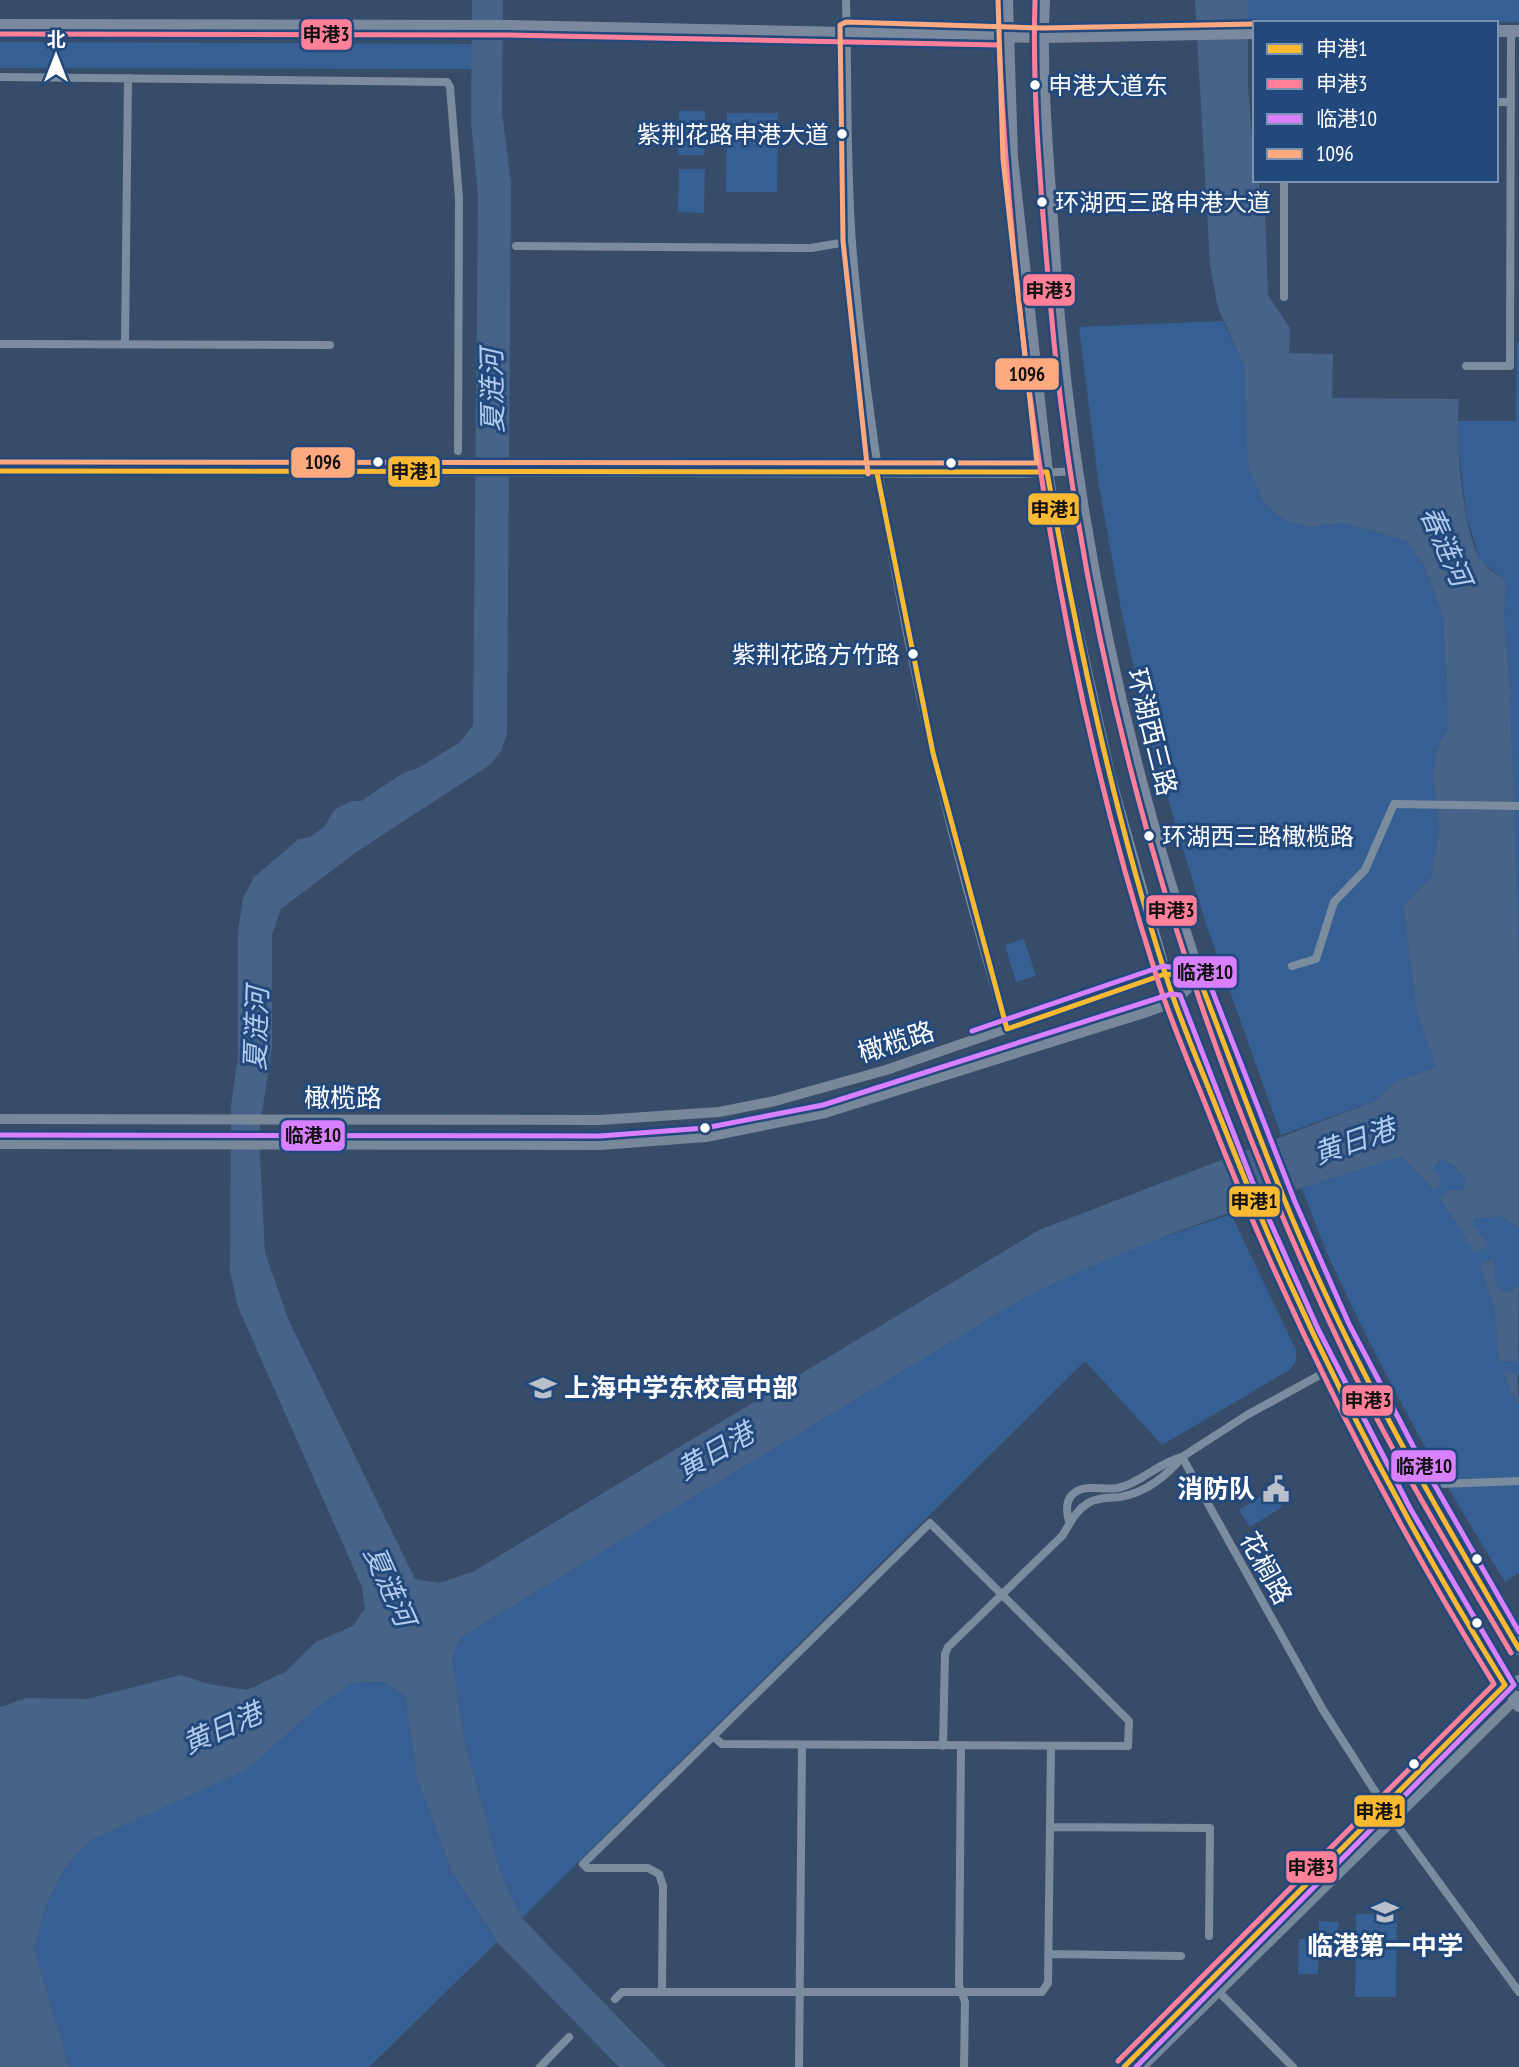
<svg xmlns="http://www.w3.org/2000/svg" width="1519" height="2067" font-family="'PT Sans Narrow','Noto Sans SC',sans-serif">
<rect width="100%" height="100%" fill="#374c68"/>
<path fill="#366093" d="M1248,0h271v22l-271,1z
M0,42l472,2v25l-472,-1z
M679,111h26l-1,44h-26z
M727,113h51l-1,79h-51z
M679,169h26l-1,44 -26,-1z
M1223,321l21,45 4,64 60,97 35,-4 65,18 15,23 20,52 5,112 -11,21 -4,25 6,54 -8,49 -28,29 13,103 20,58 -41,15 -20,19 -94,34 -76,-214 -52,-171 -31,-135 -24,-136 -19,-152z
M1517,343h2v613l-9,-269 -6,-70 2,-36 -26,-21 -13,-42 -11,-90 1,-7h59z
M1024,939l12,37 -20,6 -11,-37z
M1402,1155l31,14 7,-10 15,7 11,14 -3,10 12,63 14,-7 -15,-19 -2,-8 29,-3 18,11v59l-12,7 -10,-6 -5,-28 -12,7 14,41 5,54 19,1 1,-14v30l-2,-5 -13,-1 5,17 10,15v169l-14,9c-64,-103 -123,-209 -174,-320 -11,-24 -19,-50 -30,-75z
M1231,1214l65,136v10l-5,9 -129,76 -77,-84 -563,557 -21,-44 -36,-132 -13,-83 9,-22 564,-341 81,-39z
M1272,1490l10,17 -32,20 -11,-17z
M383,1682l22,14 12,82 34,92 46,72 -128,125h-300l-35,-120 12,-41 18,-37 25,-28 52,-24 211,-134z
M1356,1914h41l-1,83h-41z
M1319,1921l20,1 -1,35h-20v17h-20l1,-35h20z"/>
<path fill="#476387" d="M472,0h31l-1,112 9,71 -4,551 -6,17 -11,14 -132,86 -77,58 -9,25v113l-13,85 6,121 24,68 126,258 25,4 34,-12 565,-341 336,-129 20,-19 41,-15 -20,-58 -13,-103 28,-29 8,-49 -6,-54 4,-25 11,-21 -5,-112 -20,-52 -15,-23 -65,-18 -35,4 -23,-6 -22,-19 -15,-37 -4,-99 -26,-58 -8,-43 -15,-265h53v85l7,95h3l7,29 3,86 22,33 -1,25 44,1 -1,44 127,1c-4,33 3,135 22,161 5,8 17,15 25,21l-2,36 6,70 9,269v271l-18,-11 -28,3 1,8 16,19 -15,7 -34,-54 5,-9h17l3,-10 -11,-14 -15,-7 -7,10 9,14 -8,7 -32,-34c-128,40 -256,82 -377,141l-564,340 -9,22 13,83 36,132 21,44 144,149h-47l-122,-125 -46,-72 -34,-92 -12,-82 -22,-14 -31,1 -34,23 -72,64 -157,71 -25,28 -18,37 -12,41 35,120h-69v-360l27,-9 60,1 94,-24 28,9 38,6 38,-18 31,-30 37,-16 12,-18 -3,-21 -124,-280 -8,-35 1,-167 7,-47v-125l5,-35 11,-21 45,-38 11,-2 14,-10 10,-17 17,-9h10l42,-28 17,-6 40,-25 13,-17 5,-530 -7,-72z
M1493,1259l4,28 10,6 12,-7 -1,76 -19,-1 -5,-54 -14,-42z
M1504,1372l13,1 2,31 -10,-15z"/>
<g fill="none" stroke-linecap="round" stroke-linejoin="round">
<path stroke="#7c8c9f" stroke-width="8" d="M846,0c2,81 0,162 6,243 21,268 77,529 155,786
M0,77l447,5 3,5 9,111 -1,253
M1496,102h15
M1284,180v117
M516,246l295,2 41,-7
M0,344l330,1
M125,344l3,-266
M1466,366h44l1,-335
M0,471l1020,3 57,-3
M1292,966l24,-7 18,-57 31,-32 29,-66 125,2
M1329,1370l-82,45 -65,42 141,253 71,111 125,171
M1440,1484l79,-3
M1069,1522c-2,-9 -4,-18 2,-26 12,-14 32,-5 47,-8 21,-4 40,-25 64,-31
M943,1746l2,-92 3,-7 114,-111c8,-12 13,-25 26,-33 10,-6 22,-5 32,-6 25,-4 47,-21 62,-40
M961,1746l-2,239 6,17 -1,65
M1050,1827l160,1 -1,108
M1048,1954l133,2
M1209,1982l84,85
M662,1992l1,-106 -4,-12 -11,-6h-61l-4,-4 347,-341 199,198 -1,25 -406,-2 -8,-7
M615,1999l7,-7h420l6,-9 3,-237
M540,2067l29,-30
M799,2067l3,-322"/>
<path stroke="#78889b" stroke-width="10" d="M0,1119l600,1 119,-8 56,-11 111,-31 279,-96 34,4
M0,1144l600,1 106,-8 119,-24 319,-100 30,-11 25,-24
M1124,2067l381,-382 14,-5
M1142,2067l377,-371"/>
<path stroke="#7a899e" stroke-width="12" d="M1007,0l5,158 35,314 19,109 44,198 55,195 90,236 63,138 103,200 98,158
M1044,0c-4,78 4,157 9,236 22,387 132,767 300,1116 50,102 108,199 166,297
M0,25l507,1 536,11 212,-4
M1496,31h23"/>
<defs>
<path id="bus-1" d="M0,471l1047,1c31,170 66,339 119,504 15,48 36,94 54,141 77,199 173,387 285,568l-381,382
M877,473l56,280 74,276 158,-55 34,4c39,101 75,203 120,302 58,127 129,249 200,369"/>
<path id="bus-2" d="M1035,0c-3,96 6,193 14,289 31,371 135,730 296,1066 49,103 109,201 166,298
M0,34l507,1 492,10c16,316 61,631 158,933 15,47 35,92 53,138 77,198 172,387 284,568l-376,377"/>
<path id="bus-3" d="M972,1031l191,-65 42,6 90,230 54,122 73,139 97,169
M0,1135l600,1 105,-8 118,-23 348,-111 9,1 72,186 66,148 92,179 104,177 -378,382"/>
<path id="bus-4" d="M0,462l1037,1 -34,-304 -5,-159
M868,474l-25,-233 -3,-216 6,-3 197,6 212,-4"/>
</defs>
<use href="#bus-1" stroke="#23497c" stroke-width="10"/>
<use href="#bus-2" stroke="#23497c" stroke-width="10"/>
<use href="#bus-3" stroke="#23497c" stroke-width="10"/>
<use href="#bus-4" stroke="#23497c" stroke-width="10"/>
<use href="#bus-1" stroke="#fab933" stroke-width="5"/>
<use href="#bus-2" stroke="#ff8098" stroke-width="5"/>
<use href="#bus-3" stroke="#d880ff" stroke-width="5"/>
<use href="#bus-4" stroke="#ffa980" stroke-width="5"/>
</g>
<defs>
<symbol id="school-bare" viewBox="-9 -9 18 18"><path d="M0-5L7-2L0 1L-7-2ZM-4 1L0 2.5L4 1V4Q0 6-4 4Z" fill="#b9c0ca" stroke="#23497c" stroke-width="2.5" paint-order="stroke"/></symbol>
<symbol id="civic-bare" viewBox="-9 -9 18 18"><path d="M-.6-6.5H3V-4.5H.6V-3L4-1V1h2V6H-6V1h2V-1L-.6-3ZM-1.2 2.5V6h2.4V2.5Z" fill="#b9c0ca" stroke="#23497c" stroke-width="2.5" paint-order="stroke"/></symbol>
</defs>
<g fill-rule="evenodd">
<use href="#school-bare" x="524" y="1369" width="38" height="38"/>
<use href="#civic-bare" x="1257" y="1470" width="38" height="38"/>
<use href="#school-bare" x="1366" y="1893" width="38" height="38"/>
</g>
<g fill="#fff" stroke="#23497c" stroke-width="2.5">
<circle cx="1035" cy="85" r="6"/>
<circle cx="842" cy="134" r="6"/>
<circle cx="1042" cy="202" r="6"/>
<circle cx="378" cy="462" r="6"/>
<circle cx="951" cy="463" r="6"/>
<circle cx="913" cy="654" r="6"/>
<circle cx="1149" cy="836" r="6"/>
<circle cx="705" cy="1128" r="6"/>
<circle cx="1477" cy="1559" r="6"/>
<circle cx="1477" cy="1623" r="6"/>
<circle cx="1414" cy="1764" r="6"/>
</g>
<g text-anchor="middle" stroke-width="6" stroke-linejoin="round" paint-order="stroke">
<g font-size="24" fill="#fff" stroke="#23497c" text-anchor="start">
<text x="1048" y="94">申港大道东</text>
<text x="829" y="143" text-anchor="end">紫荆花路申港大道</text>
<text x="1055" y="211">环湖西三路申港大道</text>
<text x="900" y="663" text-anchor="end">紫荆花路方竹路</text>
<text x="1162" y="845">环湖西三路橄榄路</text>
</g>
<g font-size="26" fill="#fff" stroke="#23497c">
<text transform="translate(1152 732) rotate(76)" y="9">环湖西三路</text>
<text transform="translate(896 1042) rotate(-18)" y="9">橄榄路</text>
<text x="343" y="1107">橄榄路</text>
<text transform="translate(1266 1568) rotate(61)" y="9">花榈路</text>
</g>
<g font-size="26" font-weight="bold" fill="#fff" stroke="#23497c" text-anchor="start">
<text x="564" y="1397">上海中学东校高中部</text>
<text x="1255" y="1498" text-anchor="end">消防队</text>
<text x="1385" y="1955" text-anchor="middle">临港第一中学</text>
</g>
<g font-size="28" font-style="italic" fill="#b1cced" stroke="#23497c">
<text transform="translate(492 391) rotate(-91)" y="10">夏涟河</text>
<text transform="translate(1446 546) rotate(66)" y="10">春涟河</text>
<text transform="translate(256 1029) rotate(-88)" y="10">夏涟河</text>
<text transform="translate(1354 1141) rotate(-19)" y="10">黄日港</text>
<text transform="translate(715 1451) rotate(-30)" y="10">黄日港</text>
<text transform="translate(390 1586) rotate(66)" y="10">夏涟河</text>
<text transform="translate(222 1728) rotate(-24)" y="10">黄日港</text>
</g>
</g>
<g stroke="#23497c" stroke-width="2.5">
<rect x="300" y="18" width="53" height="33" rx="7" fill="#ff8098"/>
<rect x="1022" y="273" width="54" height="34" rx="7" fill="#ff8098"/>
<rect x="994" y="357" width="66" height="34" rx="7" fill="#ffa980"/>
<rect x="290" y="446" width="66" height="33" rx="7" fill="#ffa980"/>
<rect x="387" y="455" width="54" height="33" rx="7" fill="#fab933"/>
<rect x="1027" y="492" width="53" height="34" rx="7" fill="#fab933"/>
<rect x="1145" y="894" width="53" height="33" rx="7" fill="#ff8098"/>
<rect x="1172" y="955" width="66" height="34" rx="7" fill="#d880ff"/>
<rect x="280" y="1119" width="66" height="33" rx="7" fill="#d880ff"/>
<rect x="1228" y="1185" width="53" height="33" rx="7" fill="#fab933"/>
<rect x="1341" y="1384" width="53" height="33" rx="7" fill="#ff8098"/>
<rect x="1390" y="1449" width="67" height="34" rx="7" fill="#d880ff"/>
<rect x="1353" y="1794" width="53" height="34" rx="7" fill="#fab933"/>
<rect x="1285" y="1850" width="53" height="34" rx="7" fill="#ff8098"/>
</g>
<g font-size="19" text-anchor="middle" font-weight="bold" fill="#111">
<text x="326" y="41">申港3</text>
<text x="1049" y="297">申港3</text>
<text x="1027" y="381">1096</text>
<text x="323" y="469">1096</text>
<text x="414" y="478">申港1</text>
<text x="1054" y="516">申港1</text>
<text x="1171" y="917">申港3</text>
<text x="1205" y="979">临港10</text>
<text x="313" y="1142">临港10</text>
<text x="1254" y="1208">申港1</text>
<text x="1368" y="1407">申港3</text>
<text x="1424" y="1473">临港10</text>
<text x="1379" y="1818">申港1</text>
<text x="1311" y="1874">申港3</text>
</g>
<rect x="1253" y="21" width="245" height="161" fill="#23497c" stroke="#7b92b0" stroke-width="2"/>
<rect x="1267" y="44" width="35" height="10" fill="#fab933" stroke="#7b92b0" stroke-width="2"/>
<text x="1316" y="56" font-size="21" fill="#ffffff">申港1</text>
<rect x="1267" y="79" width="35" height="10" fill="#ff8098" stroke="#7b92b0" stroke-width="2"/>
<text x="1316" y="91" font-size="21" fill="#ffffff">申港3</text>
<rect x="1267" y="114" width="35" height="10" fill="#d880ff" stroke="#7b92b0" stroke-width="2"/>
<text x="1316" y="126" font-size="21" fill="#ffffff">临港10</text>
<rect x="1267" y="149" width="35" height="10" fill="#ffa980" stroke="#7b92b0" stroke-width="2"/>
<text x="1316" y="161" font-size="21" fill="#ffffff">1096</text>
<g transform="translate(56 56)" stroke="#23497c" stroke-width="5" paint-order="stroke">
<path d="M0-5L12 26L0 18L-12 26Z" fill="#ffffff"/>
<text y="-10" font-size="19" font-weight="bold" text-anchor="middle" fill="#ffffff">北</text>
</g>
</svg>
